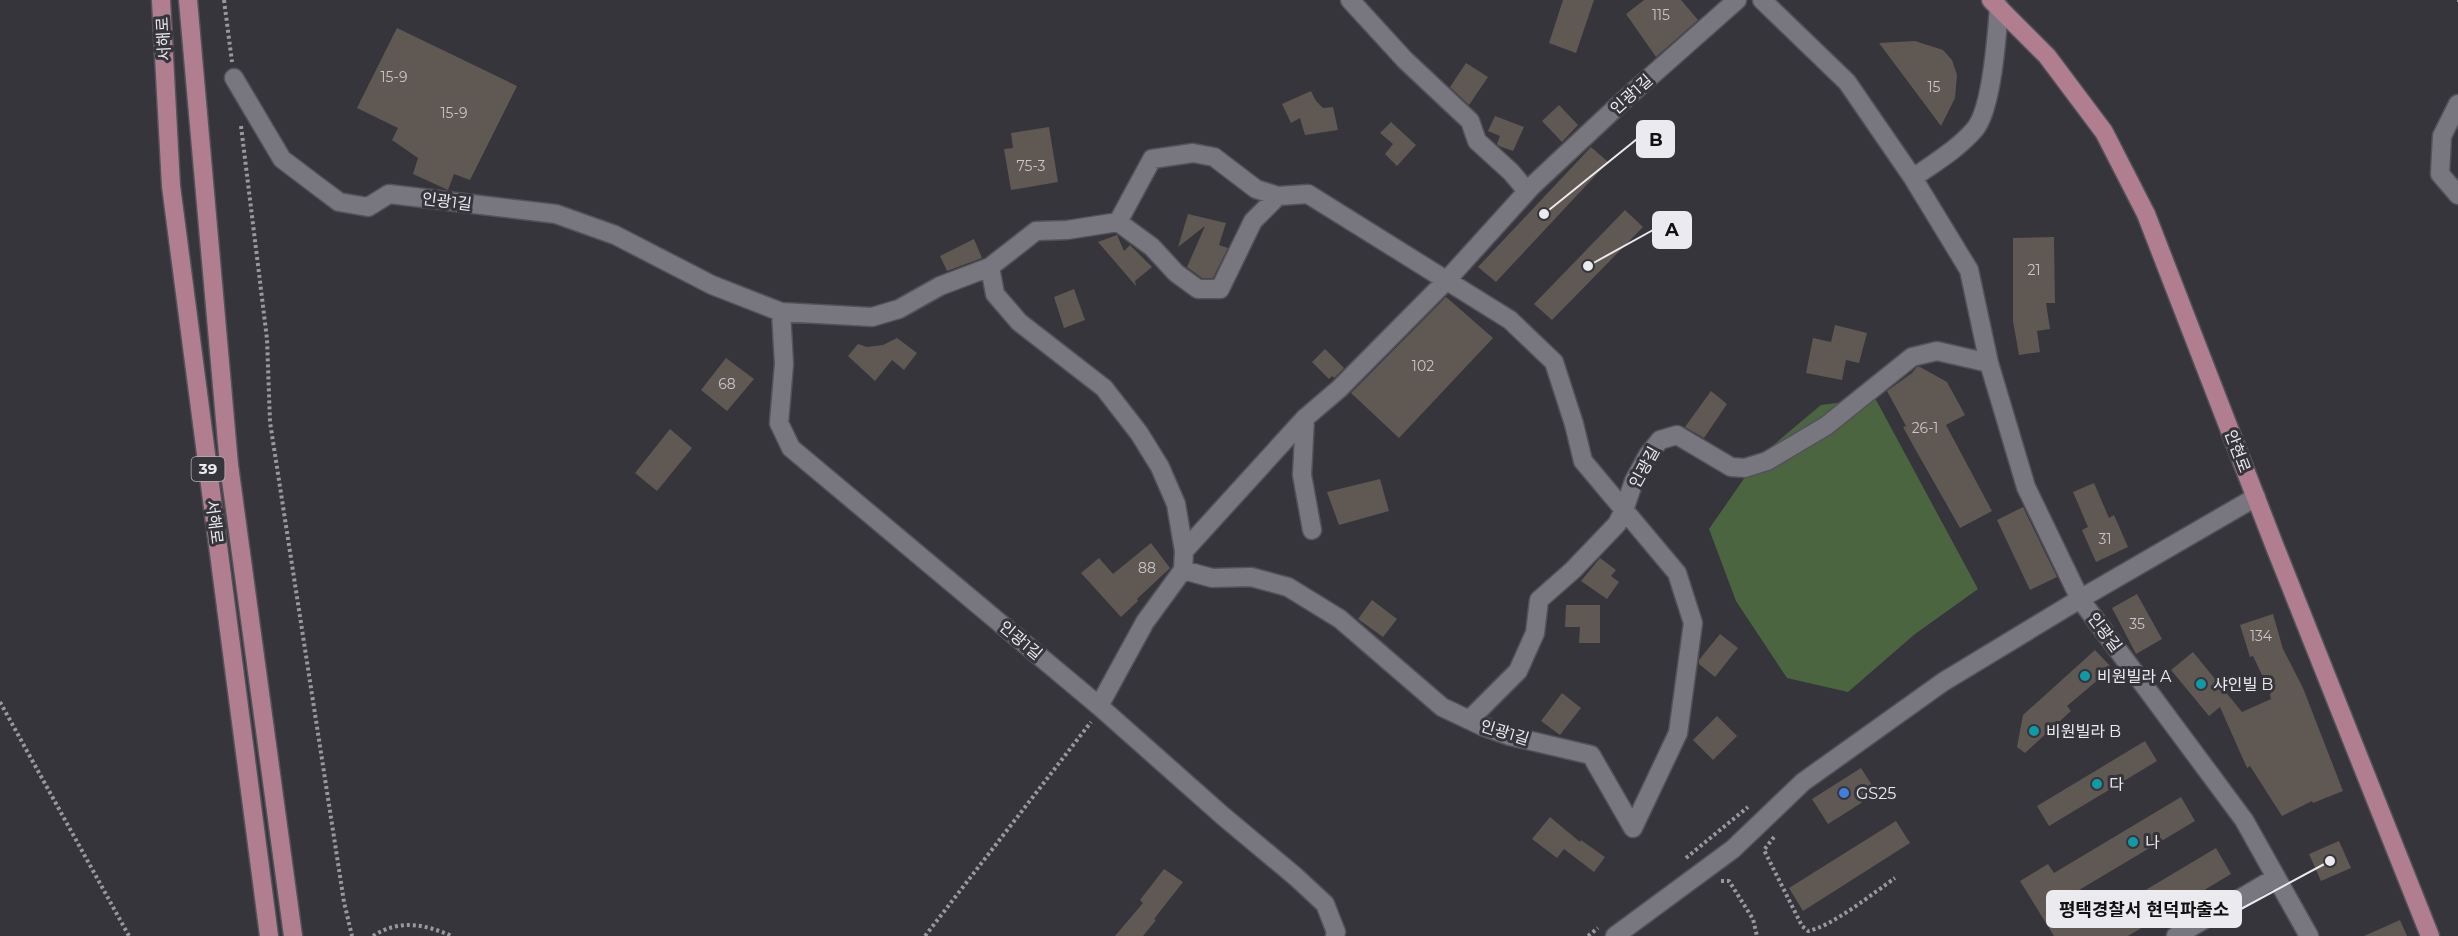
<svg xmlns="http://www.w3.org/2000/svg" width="2458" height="936" font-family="Montserrat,'Noto Sans KR',sans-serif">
<rect width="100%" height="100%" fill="#36353c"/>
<path fill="#4b6541" d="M1875,398l103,191 -63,45 -67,58 -61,-14 -51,-77 -27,-72 50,-72 62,-52z"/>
<path fill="#605853" d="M1563,0h31l-18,53 -27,-10z
M1644,0h37l17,20 -42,37 -30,-43z
M397,28l120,58 -47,94 -16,-6 -6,16 -35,-16 5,-16 -26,-18 6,-12 -41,-20z
M1915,41l28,9 9,10 5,15 -2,23 -14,28 -62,-83z
M1466,63l22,14 -19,28 -19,-18z
M1311,91l5,10 7,7 10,-1 5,23 -33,5 -5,-17 -9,5 -9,-19z
M1559,105l19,20 -16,17 -20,-21z
M1495,116l29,11 -11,24 -14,-5 -2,-2 3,-8 -12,-5z
M1391,122l25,23 -19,21 -12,-12 8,-10 -13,-11z
M1049,127l9,55 -47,8 -7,-41 9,-1 -2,-15z
M1591,147l17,15 -112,120 -18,-15z
M1625,210l18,17 -91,93 -18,-16z
M1188,214l38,9 -7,22 9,3 -15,30h-11l-15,-11 18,-41 -27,21z
M1117,235l7,16 6,-6 22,22 -17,14 1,5 -38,-44z
M2054,237l1,66h-9l4,26 -13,2 3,21 -21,3 -6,-34v-83z
M974,239l8,19 -35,13 -7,-15z
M1074,289l11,31 -21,8 -10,-31z
M1446,297l47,41 -94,100 -48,-45z
M1835,325l32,8 -8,30 -13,-3 -4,20 -36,-7 7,-35 18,4z
M897,338l20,15 -13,17 -12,-10 -17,21 -27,-25 10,-12 9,3 16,-2z
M1325,349l19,19 -10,10 -2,-2 -3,3 -17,-17z
M726,358l28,21 -27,32 -26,-21z
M1917,367h3l27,15 18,33 -19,10 46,86 -32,17 -46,-81 -11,-20 3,-1 -19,-35 25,-18z
M1711,391l16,13 -23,34 -19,-11z
M670,429l22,19 -35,43 -22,-18z
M1380,479l9,32 -50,14 -12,-33z
M2094,483l15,35 5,-3 14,32 -32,15 -14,-32 6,-3 -15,-35z
M2023,507l34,70 -27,13 -33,-70z
M1151,543l19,25 -33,31 1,2 -17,16 -40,-44 18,-15 14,16z
M1600,558l16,12 -5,6 8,6 -12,17 -26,-18z
M2137,594l25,45 -26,15 -24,-46z
M1372,600l25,19 -14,18 -25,-18z
M1566,605h34v38h-21l1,-16h-15z
M2273,614l10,35 20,39 40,103 -30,12 -1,-2 -30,15 -32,-50 -3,2 -27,-61 -11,9 -38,-46 22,-18 49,60 29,-13 -1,-5h1l-18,-38 -3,1 -10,-32z
M1720,634l18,14 -23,29 -16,-13v-4z
M2095,650l17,18 -45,38 4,5 -46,42 -8,-6 6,-32z
M1562,693l19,15 -21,27 -19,-14z
M1717,716l20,20 -24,24 -20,-20z
M2145,741l12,20 -108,65 -12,-20z
M1861,768l16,25 -49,31 -16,-25z
M2181,797l14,24 -126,75 18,29 129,-77 15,26 -103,62h-74l-34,-55 28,-17 6,9z
M1550,817l30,25 1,-2 24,17 -11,15 -30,-23 -7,9 -25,-19z
M1896,821l14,22 -107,68 -14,-23z
M2339,841l12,27 -30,13 -12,-27z
M1164,869l19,13 -29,37 2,1 -13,16h-28l28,-33 -3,-3z
M2400,920l7,16h-43z"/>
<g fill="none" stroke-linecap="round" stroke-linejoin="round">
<defs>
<path id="minor" d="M1350,0l55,60 65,61 7,20 34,31 16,19
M1762,0l85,82 66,96 56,92 20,93 37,124 54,112 164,221 65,116
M234,78l48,81 33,25 24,18 29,5 21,-13 167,20 59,21 97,50 69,27 91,5 27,-8 41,-23 50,-19 46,-36 31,-1 51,-8 34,25 24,26 22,16h22l33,-68 25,-25 30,-2 202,126 44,42 20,62 9,37 94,112 16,50 -15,110 -45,95
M2458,104l-16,32 -2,38 18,21
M1913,178c21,-15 45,-29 62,-49 17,-21 22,-94 24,-122
M1118,222l34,-63 41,-6 21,4 42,32 22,7
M990,267l5,27 24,28 85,66 35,45 21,34 16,37 8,47
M781,312l3,52 -5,59 12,25 308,258 124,110 73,61 29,27 11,28 -1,4
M1305,418l-3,57 10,55
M1183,570l1,-19 121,-133 34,-29 107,-108 86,-95 92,-86 113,-100
M1183,570l29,8 39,-1 37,10 52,32 102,88 40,19 28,10 81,19 42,73
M1099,706l46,-84 38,-52
M1469,720l49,-49 17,-38 4,-33 34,-30 44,-46 7,-14 10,-29 14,-26 12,-15 17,-5 54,32 14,1 22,-7 59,-35 86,-69 25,-6 52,12
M1615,936l118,-87 70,-67 140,-100 137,-83 176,-102
M2176,936l99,-58"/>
<path id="major" d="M161,0l10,186 98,750
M188,0l41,465 64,471
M1991,0l56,56 57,76 42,82 129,333 155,389"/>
</defs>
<use href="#minor" stroke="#535258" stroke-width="21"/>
<use href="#major" stroke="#535258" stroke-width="21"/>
<path stroke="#99989e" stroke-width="4" stroke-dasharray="3 3" stroke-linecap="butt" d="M224,0l8,62
M2457,0h1
M241,126l26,213 3,83 74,480 8,34
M0,702l129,234
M1774,837l-10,13 38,76 6,5c23,-4 67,-39 87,-53
M1686,858l62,-51
M1721,881h8l24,38 4,17
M373,936c26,-17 51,-12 79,0
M925,936l166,-214
M1588,936l10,-8"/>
<use href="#minor" stroke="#78767f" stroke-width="18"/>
<use href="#major" stroke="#b17e90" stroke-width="18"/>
</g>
<g fill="#0f9aa8" stroke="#36353c" stroke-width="2">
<circle cx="2085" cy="676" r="6"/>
<circle cx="2201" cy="684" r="6"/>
<circle cx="2034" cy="731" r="6"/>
<circle cx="2097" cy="784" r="6"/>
<circle cx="2133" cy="842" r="6"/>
</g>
<circle fill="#3f7fe0" stroke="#36353c" stroke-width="2" cx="1844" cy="793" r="6"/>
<g text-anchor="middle" stroke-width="6" stroke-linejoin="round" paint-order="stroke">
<g font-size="14" fill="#c8c6c8">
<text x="1661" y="20">115</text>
<text x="394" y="82">15-9</text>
<text x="1934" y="92">15</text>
<text x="454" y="118">15-9</text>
<text x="1031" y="171">75-3</text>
<text x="2034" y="275">21</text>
<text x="1423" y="371">102</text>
<text x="727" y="389">68</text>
<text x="1925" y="433">26-1</text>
<text x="2105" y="544">31</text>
<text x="1147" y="573">88</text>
<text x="2137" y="629">35</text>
<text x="2261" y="641">134</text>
</g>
<rect fill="#36353c" stroke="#b5b4b9" stroke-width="1.5" x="191.5" y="457" width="33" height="24" rx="4.5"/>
<g font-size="15" font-weight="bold" fill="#ebeaef">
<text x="208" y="474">39</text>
</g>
<g font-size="16" fill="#ebeaef" stroke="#36353c">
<text transform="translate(163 39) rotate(-93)" y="6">서해로</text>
<text transform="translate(1631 94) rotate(-42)" y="6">인광1길</text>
<text transform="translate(447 201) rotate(7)" y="6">인광1길</text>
<text transform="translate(2238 451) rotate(69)" y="6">안현로</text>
<text transform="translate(1644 467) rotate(-61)" y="6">인광길</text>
<text transform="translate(215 522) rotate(83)" y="6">서해로</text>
<text transform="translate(2105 632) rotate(53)" y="6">인광길</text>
<text transform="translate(1021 640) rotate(40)" y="6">인광1길</text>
<text transform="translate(1505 732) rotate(17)" y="6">인광1길</text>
</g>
<g font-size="16" fill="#ebeaef" stroke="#36353c" text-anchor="start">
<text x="2097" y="682">비원빌라 A</text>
<text x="2213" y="690">샤인빌 B</text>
<text x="2046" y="737">비원빌라 B</text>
<text x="2109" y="790">다</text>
<text x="1856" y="799">GS25</text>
<text x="2145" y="848">나</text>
</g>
</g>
<path fill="none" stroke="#ebeaef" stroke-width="2" d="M1544 214L1637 139M1588 266L1653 230M2330 861L2241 909"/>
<g fill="#ebeaef" stroke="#36353c" stroke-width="2">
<circle cx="1544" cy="214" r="6"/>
<circle cx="1588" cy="266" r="6"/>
<circle cx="2330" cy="861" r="6"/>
</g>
<g fill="#ebeaef" stroke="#ebeaef" stroke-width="2">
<rect x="1637" y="121" width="37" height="36" rx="6"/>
<rect x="1653" y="212" width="38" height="36" rx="6"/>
<rect x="2047" y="891" width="194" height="36" rx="6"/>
</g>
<g font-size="18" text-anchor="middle" font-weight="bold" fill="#111">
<text x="1656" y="146">B</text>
<text x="1672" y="236">A</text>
<text x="2144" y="916">평택경찰서 현덕파출소</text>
</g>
</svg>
